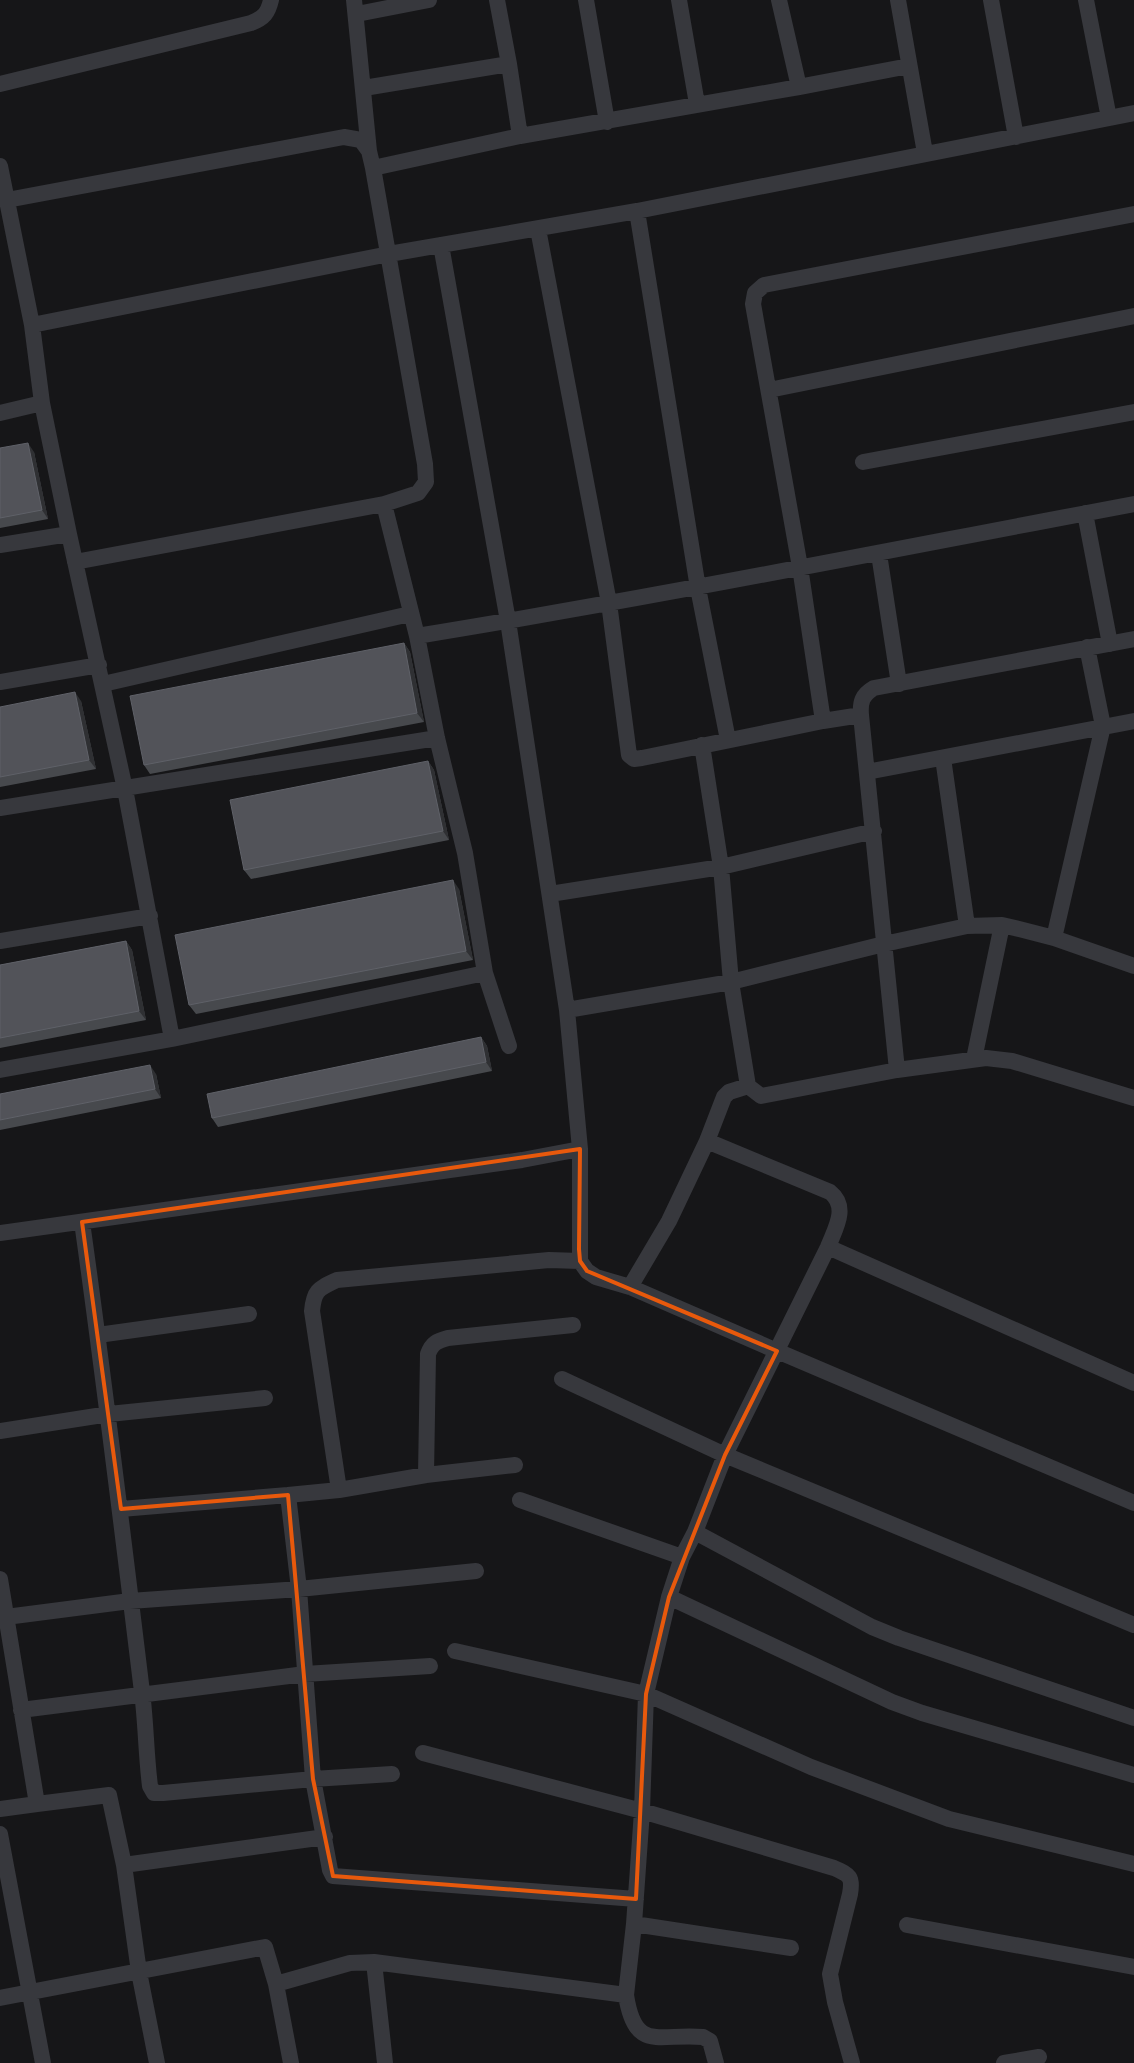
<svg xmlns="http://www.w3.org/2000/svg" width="1134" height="2063" font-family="Signika,sans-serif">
<rect width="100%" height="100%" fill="#161618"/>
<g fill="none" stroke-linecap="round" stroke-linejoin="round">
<path stroke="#37383d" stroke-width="16" d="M354,0l15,151
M497,0l12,64 11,72
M586,0l21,122
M679,0l18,104
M779,0l20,87
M898,0l27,153
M991,0l25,137
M1086,0l23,118
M357,14l72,-14
M0,84l251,-61c13,-5 17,-10 20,-23
M364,88l145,-24
M0,166l32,159 10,78 27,131 56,255 47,250
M373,168l147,-32 279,-49 110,-21
M7,200l337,-63 17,3 8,11 4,17 52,296 1,18 -8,11 -34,11 -309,58
M637,211l61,377 30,152
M538,229l71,374 20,152 5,4 8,-1 181,-37 38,-6
M441,245l67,376 59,389 13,139v112l7,10 9,6 34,10 147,64 357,152
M32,325l357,-71 248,-43 497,-98
M769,390l365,-74
M0,413l42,-10
M863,462l271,-50
M384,504l33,132 20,102 28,115 20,120 24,73
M1085,513l25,131
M0,545l69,-11
M879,554l20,130
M417,636c240,-39 478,-87 717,-132
M0,682l99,-17
M103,684l307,-70
M823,721l-23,-154 -47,-263 2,-11 9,-8 370,-71
M702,745l19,122 10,115 17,104 13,10 136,-26 89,-12 26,3 122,37
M943,758l24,168
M867,772l267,-51
M0,808l437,-70
M550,894l171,-27 153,-36
M1054,938l49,-212 -16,-79
M0,941l150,-25
M567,1010l164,-28 153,-38 83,-18 35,-1 21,5 31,8 80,28
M974,1059l28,-134
M0,1070l172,-31 313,-66
M897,1070l-36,-355c-1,-13 1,-20 13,-27l260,-49
M82,1222c22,156 41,313 60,470 4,31 4,63 8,94l4,7h9l150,-14 79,-5
M0,1233l522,-73 58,-11
M828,1247l306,136
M580,1261l-31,-1 -212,20c-19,9 -23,10 -25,31l27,179 -51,5 11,94 14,190 17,91 3,6 303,23
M630,1287l39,-66 38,-80
M98,1335l151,-21
M562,1379l163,76 409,170
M0,1431l109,-17 156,-16
M426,1475l2,-121c4,-11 9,-13 20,-16l125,-13
M339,1490l87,-15 89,-10
M520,1500l162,57
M121,1509l167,-14
M695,1532l177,95 27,11 235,80
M0,1579l37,225 72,-9 15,70 15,107 18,91
M669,1597l223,105 30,11 212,62
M6,1617l124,-16 169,-12 177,-18
M455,1651l191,43 165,73 138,52 185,45
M21,1710l284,-36 125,-8
M423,1753l219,58 192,57c16,7 19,9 16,26l-20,80 5,28 17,61
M0,1809l37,-5
M0,1834l43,229
M124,1865l201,-28
M634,1924l157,24
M907,1925l227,42
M374,1962l252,33 8,-71 8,-113 4,-117 23,-97 13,-40 13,-25 30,-77 103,-208c7,-18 21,-40 2,-55l-123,-51 17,-44 5,-5 19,-6
M276,1984l74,-21 24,-1 11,101
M626,1995c9,58 32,38 77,42l7,4 6,22
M0,1998l265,-51 11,37 15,79
M1004,2063l35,-6"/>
</g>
<path fill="#47494d" d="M0,448l34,4 14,67 -48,9z
M404,643l6,9 14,70 -274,52 -6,-9z
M81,701l15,68 -96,18v-80z
M428,761l6,9 15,70 -198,39 -7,-9z
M459,889l14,71 -277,54 -7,-9z
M126,941l6,9 14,70 -146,28v-83z
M481,1037l6,9 5,25 -274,56 -6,-9z
M156,1074l5,24 -161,32v-36z"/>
<path fill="#2f3033" d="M28,443l6,9 14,67 -6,-9z
M404,643l6,9 14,70 -7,-9z
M75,692l6,9 15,68 -7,-9z
M428,761l6,9 15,70 -6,-9z
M453,880l6,9 14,71 -7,-9z
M126,941l6,9 14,70 -7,-9z
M481,1037l6,9 5,25 -6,-9z
M150,1065l6,9 5,24 -6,-9z"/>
<path fill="#525359" stroke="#5f6168" d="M28,443l14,67 -42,8v-70z
M404,643l13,70 -273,52 -14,-69z
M75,692l14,68 -89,17v-70z
M428,761l15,70 -199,39 -14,-70z
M453,880l13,71 -277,54 -14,-70z
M126,941l13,70 -139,27v-73z
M481,1037l5,25 -274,56 -5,-24z
M150,1065l5,24 -155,31v-26z"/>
<path fill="none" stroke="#e8590c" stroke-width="4" stroke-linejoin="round" d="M580,1149l-1,100 1,12 7,10 190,80 -52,104 -56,142 -23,97 -10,205 -303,-23 -20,-97 -25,-284 -167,14 -39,-287z"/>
</svg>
